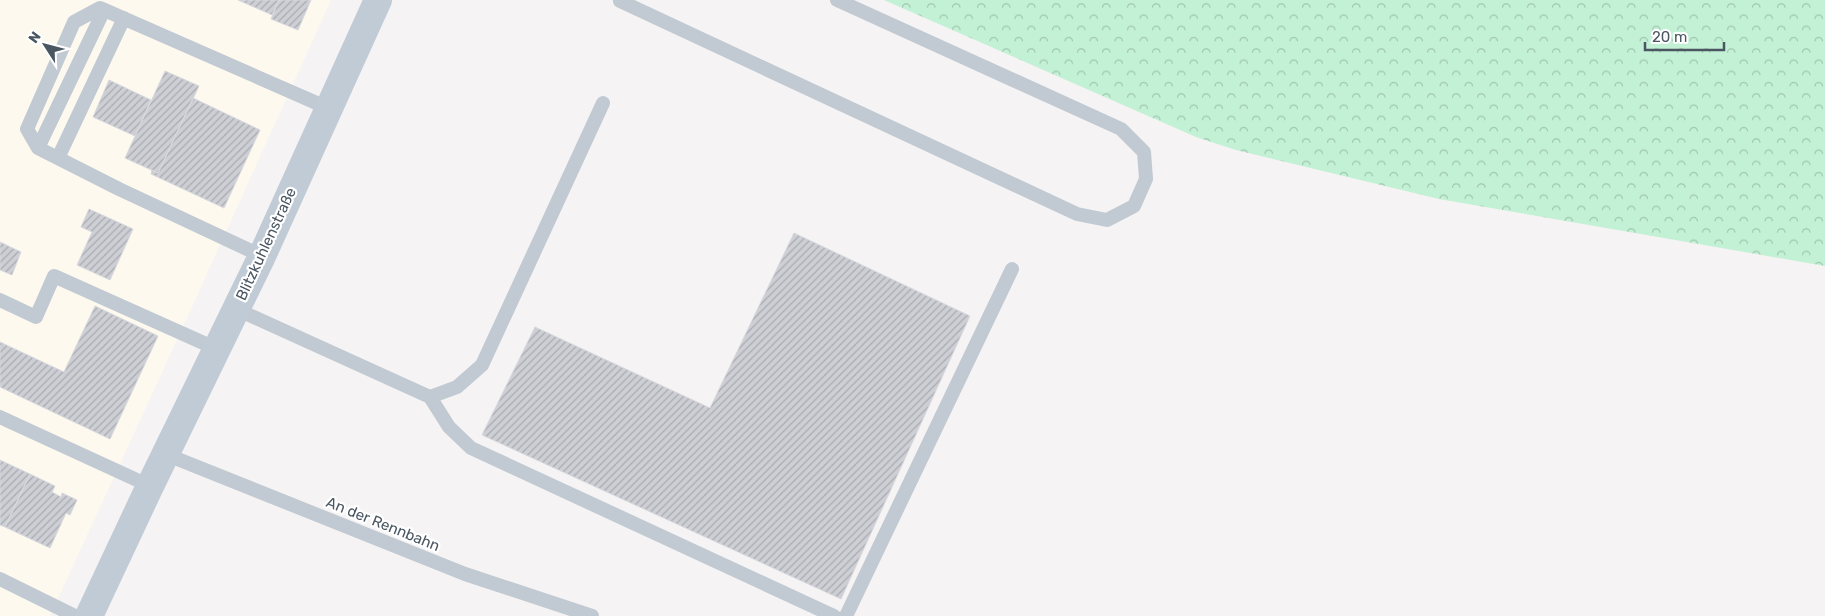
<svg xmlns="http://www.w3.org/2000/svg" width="1825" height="616" font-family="Rubik,sans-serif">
<defs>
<pattern id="forest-crowns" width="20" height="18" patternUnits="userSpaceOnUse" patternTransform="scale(1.25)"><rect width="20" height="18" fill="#c3f1d5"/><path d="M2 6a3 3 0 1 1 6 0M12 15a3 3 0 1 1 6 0" fill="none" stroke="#a0c6b0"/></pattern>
<pattern id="building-hatch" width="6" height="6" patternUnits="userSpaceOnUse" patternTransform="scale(1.25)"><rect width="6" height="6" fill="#cdcfd5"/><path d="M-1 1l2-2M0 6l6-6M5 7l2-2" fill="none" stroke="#a8abb0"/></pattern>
</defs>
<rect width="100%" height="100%" fill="#f5f3f3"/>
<path fill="#fdf9ef" d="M0,0h331l-149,329 -132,287h-50z"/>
<path fill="url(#forest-crowns)" d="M884,0h941v266l-386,-67 -203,-49 -40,-13z"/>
<path fill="url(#building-hatch)" stroke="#d7d9de" d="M238,0h41l-7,15z
M279,0h32l-13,30 -27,-11z
M165,71l34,15 -41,87 -33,-15z
M109,80l42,20 -16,36 -42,-19z
M193,98l67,32 -36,78 -73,-34 1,-4 6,3z
M89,209l44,20 -23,51 -33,-15 15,-33 -11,-5z
M794,233l176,83 -129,283 -359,-164 53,-108 175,81z
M0,242l21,10 -9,23 -12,-5z
M95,306l63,30 -48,103 -110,-52v-45l64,30z
M0,460l30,14 -25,53 -5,-2z
M30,474l25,12 -3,6 9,5 1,-4 15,7 -7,15 -4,-2 -16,35 -45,-21z"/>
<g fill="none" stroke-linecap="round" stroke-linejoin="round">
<path stroke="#c1cad2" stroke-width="14" d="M620,1l457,213 30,6 27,-14 12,-27 -2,-27 -23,-23 -284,-129
M38,148l66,-138
M58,158l66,-140
M262,256l-143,-67 -81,-41 -11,-19 47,-107 26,-14 228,100
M0,300l36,17 18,-41 163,73
M236,309l194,88 19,30 22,21 363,168
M430,397l27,-10 25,-22 121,-262
M0,417l150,69
M165,454l300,120 127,42
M0,579l75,37
M846,616l166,-347"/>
<path stroke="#c1cbd6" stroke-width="28" d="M89,616l61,-130 112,-230 116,-256"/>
</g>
<g text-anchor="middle" stroke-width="4.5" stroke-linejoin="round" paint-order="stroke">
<g font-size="15" fill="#4a5661" stroke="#fff">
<text transform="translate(266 244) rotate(-65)" y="5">Blitzkuhlenstraße</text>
<text transform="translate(383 524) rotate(22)" y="5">An der Rennbahn</text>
</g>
</g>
<g transform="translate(45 45) rotate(306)" stroke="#ffffff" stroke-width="4" paint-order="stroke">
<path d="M0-4L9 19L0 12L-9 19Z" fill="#4a5661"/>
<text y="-8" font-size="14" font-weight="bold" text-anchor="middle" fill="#4a5661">N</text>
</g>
<path d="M1645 42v8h79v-8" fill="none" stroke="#4a5661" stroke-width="2.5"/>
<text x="1652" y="42" font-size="15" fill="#4a5661" stroke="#ffffff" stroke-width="4" paint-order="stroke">20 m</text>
</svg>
